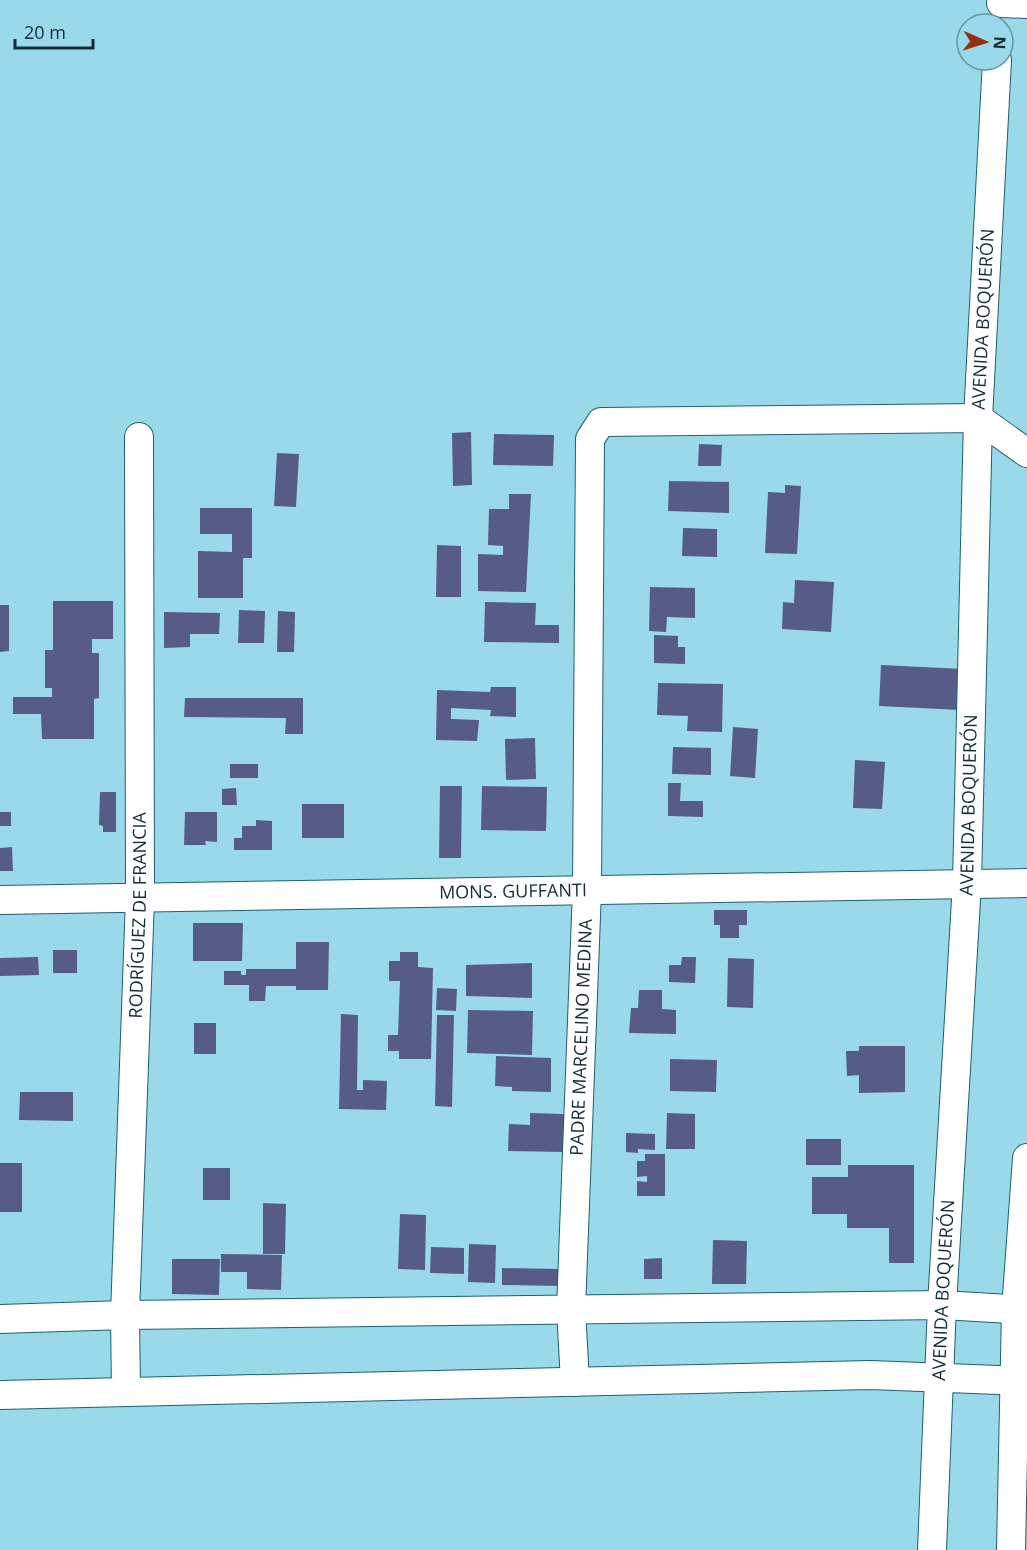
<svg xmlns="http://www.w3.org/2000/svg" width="1027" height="1550" font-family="'Open Sans',sans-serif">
<rect width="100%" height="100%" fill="#9ad9ea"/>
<path fill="#565c86" d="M471,432l1,53 -19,1 -1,-53z
M494,434l60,1 -1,31 -60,-1z
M699,444l23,1 -1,21h-23z
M277,453l22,1 -3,53 -22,-1z
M669,481l60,1v31l-61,-2z
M785,485l16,1 -4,68 -32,-1 3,-61 17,1z
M509,494h22l-5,98 -48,-1v-37l25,1v-9l-15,-1 1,-36h20z
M200,508h52v50h-9v40h-45v-47l34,1v-18h-32z
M683,528l34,1v28l-35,-1z
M437,545l24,1v51h-25z
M795,580l39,2 -3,50 -49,-3 1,-27 11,1z
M650,587l45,1v30l-28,-1 -1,15 -17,-1z
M53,601h60v38h-21v14h7v45l-5,1v40h-52l-1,-25h-28v-17h39v-9h-7v-38h8z
M485,602l51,1 -1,22h24v18l-75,-1z
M0,605h9v46l-9,1z
M239,610l26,1 -1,32h-26z
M278,611l17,1 -1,40h-17z
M164,612l56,1 -1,21h-29v13l-26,1z
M654,635l24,1v11h7v17l-31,-1z
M881,665l82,4 -3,41 -81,-4z
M658,683l65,1 -1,48 -35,-1 1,-15 -31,-1z
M491,687h25v30l-26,-1 1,-6 -40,-2v11l28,1 -2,21 -41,-1 1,-50 53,2z
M185,698h118v36h-18l1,-16 -102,-1z
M733,727l25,2 -3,49 -25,-2z
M535,738l1,41 -30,1 -1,-41z
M673,747l38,1v27l-39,-1z
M855,760l30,2 -3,47 -29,-1z
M230,764h28v14h-28z
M668,783h13l-1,18h23v16l-35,-1z
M440,786h22l-1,72h-22z
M482,786l65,1 -1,44 -65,-1z
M236,788l1,17h-15v-16z
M100,792h16v40h-13v-6l-4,-1z
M302,804h42v34h-42z
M0,812h11v14h-11z
M185,812h32v30l-12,-1 1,4h-22z
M256,820l16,1v29h-38v-12h8v-12h14z
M12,847l1,24h-13v-23z
M714,910h33v15h-8v13h-19v-13h-6z
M193,923h50l-1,38h-49z
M296,942h33l-1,48h-32v-4h-30l-1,15h-16v-16h-25v-14h17v4h5v-6h50z
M53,950h24v23h-24z
M400,952h18v15l15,1 -2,91h-32v-8h-11v-16h10l2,-54h-11v-20h11z
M38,957l1,18 -39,1v-18z
M682,957h14l-1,26 -26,-1v-17h12z
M728,958l26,1 -1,49 -26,-1z
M532,963v35l-66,-2v-31z
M437,988l20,1 -1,22 -20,-1z
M639,990h23v19l14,1v24l-47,-1 2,-25h7z
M468,1010l65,1 -1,44 -65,-2z
M341,1014l17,1 -1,75h6v-10l24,1 -1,29 -47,-1z
M437,1015h17l-2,92 -17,-1z
M194,1023h22v31h-22z
M859,1046h46v46l-46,1v-18l-12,1 -1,-25h13z
M496,1056l55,2v34l-39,-1v-4l-17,-1z
M670,1059l47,1 -1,32 -46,-1z
M20,1092h53v29l-54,-1z
M530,1113l34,1v38l-56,-1 1,-27 21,1z
M667,1113l28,1v35h-29z
M626,1133l29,1v16l-17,-1v4l-12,-1z
M806,1139h35v26h-35z
M645,1154h20v42h-28v-15l10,1v-6l-10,1v-16h8z
M0,1163h22v49h-22z
M848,1165h66v98h-25v-35h-42v-14h-35v-37h36z
M203,1168h27v32h-27z
M263,1203l23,1 -1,50h-22z
M400,1214l26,1 -1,55 -27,-1z
M713,1240l34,1 -1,43h-34z
M469,1244l27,1 -1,38 -27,-1z
M431,1247l33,1v26l-34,-1z
M221,1254l61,1 -1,35 -34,-1v-17h-26z
M662,1258v21h-18v-20z
M172,1259h48l-1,36 -47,-1z
M502,1268l59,1v17l-59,-1z"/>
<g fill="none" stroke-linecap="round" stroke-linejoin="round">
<defs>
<g id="street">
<path d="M1001,3l26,1"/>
<path id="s1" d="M0,900l1027,-17"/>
<path d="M0,1319l125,-4 817,-10 85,5"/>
<path id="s2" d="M575,1382l-4,-73 16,-419 3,-451 11,-17 377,-4 49,35"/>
<path id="s3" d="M126,1392l-1,-77 15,-417 -1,-461"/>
<path d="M0,1395l870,-20 157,6"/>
<path id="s4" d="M932,1550l10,-245 25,-422 11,-465 19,-358"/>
<path d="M1011,1550l5,-240 11,-152"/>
</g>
</defs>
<use href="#street" stroke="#1f5f6e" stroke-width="30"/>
<use href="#street" stroke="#fff" stroke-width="28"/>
</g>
<g text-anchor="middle" stroke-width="6" stroke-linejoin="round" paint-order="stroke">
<g font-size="18" fill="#142d34" stroke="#9ad9ea">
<text dy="6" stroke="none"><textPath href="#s4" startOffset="1232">AVENIDA BOQUERÓN</textPath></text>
<text dy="6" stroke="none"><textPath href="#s4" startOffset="746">AVENIDA BOQUERÓN</textPath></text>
<text dy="6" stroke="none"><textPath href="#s1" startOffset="513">MONS. GUFFANTI</textPath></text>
<text dy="6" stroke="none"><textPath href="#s3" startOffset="477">RODRÍGUEZ DE FRANCIA</textPath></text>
<text dy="6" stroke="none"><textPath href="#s2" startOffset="345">PADRE MARCELINO MEDINA</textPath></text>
<text dy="6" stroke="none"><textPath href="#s4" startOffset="260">AVENIDA BOQUERÓN</textPath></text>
</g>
</g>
<g transform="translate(985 42) rotate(93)"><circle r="28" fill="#9ad9ea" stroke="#6494a1" stroke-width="1.5"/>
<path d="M0-4.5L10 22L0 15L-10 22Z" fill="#962f0c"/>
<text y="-9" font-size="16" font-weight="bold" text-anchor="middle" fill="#142d34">N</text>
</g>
<path d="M15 39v9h78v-9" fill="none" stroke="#142d34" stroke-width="3"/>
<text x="24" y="39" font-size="18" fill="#142d34" stroke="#9ad9ea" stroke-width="4.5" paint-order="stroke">20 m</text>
</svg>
